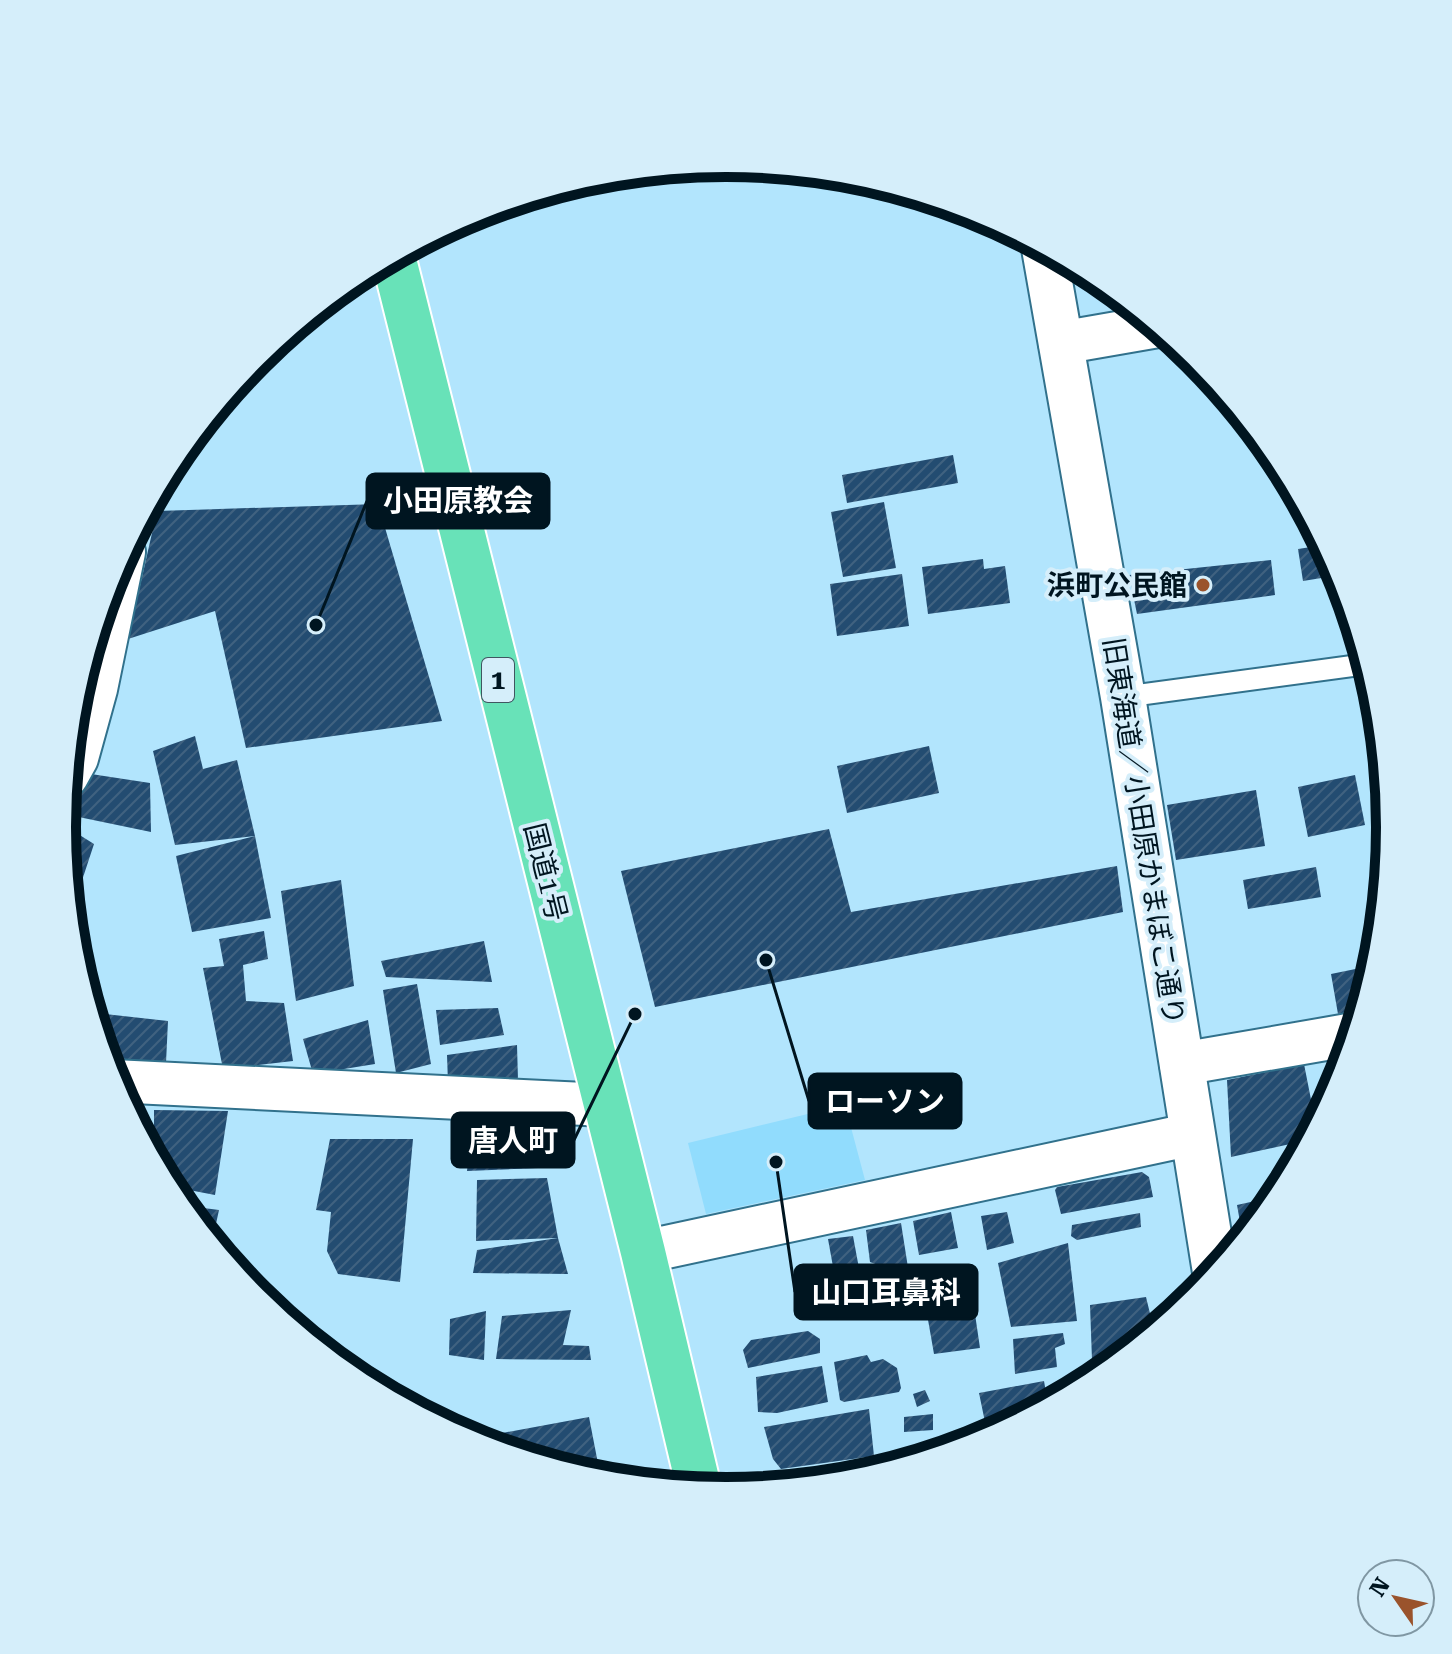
<svg xmlns="http://www.w3.org/2000/svg" width="1452" height="1654" font-family="'Roboto Serif','Noto Sans JP',serif">
<defs>
<pattern id="building-hatch" width="6" height="6" patternUnits="userSpaceOnUse" patternTransform="scale(2)"><rect width="6" height="6" fill="#234c71"/><path d="M-1 1l2-2M0 6l6-6M5 7l2-2" fill="none" stroke="#406280"/></pattern>
</defs>
<rect width="100%" height="100%" fill="#b2e5fd"/>
<path fill="#91dcfd" d="M845,1105l20,75 -159,34 -18,-71z"/>
<path fill="url(#building-hatch)" d="M953,455l5,28 -111,20 -5,-28z
M884,502l12,66 -53,9 -12,-65z
M378,504l64,217 -196,27 -31,-137 -87,28 29,-128z
M1324,545l16,30 -37,6 -5,-32z
M983,559l1,10 21,-3 5,37 -82,11 -6,-47z
M1271,560l4,35 -138,19 -8,-39z
M902,574l7,52 -72,10 -7,-52z
M1372,698h5l5,47h-5z
M195,736l8,33 34,-9 18,76 16,82 -79,14 -16,-76 79,-20 -80,9 -22,-94z
M929,746l10,47 -92,20 -10,-47z
M91,774l59,9 1,49 -82,-17z
M1355,775l10,50 -57,12 -10,-50z
M1256,790l9,56 -89,14 -9,-55z
M62,824l32,20 -23,70 -9,-87z
M829,829l22,83 266,-46 6,46 -468,95 -34,-136z
M1316,867l5,30 -73,12 -5,-29z
M341,880l13,106 -58,15 -15,-110z
M264,931l4,28 -25,6 3,36 38,2 9,58 -70,8 -20,-101 21,-2 -5,-27z
M484,941l8,41 -106,-5 -5,-16z
M1375,965l-14,44 -23,5 -7,-40z
M417,984l14,80 -35,9 -13,-83z
M498,1008l6,27 -64,10 -4,-35z
M105,1014l63,7 -2,42 -61,-6z
M368,1020l7,44 -62,10 -10,-35z
M517,1045l1,35 -70,3 -1,-28z
M1304,1064l12,61 -8,15 -77,17 -4,-77z
M154,1110l74,1 -13,84 -47,-9 -14,-26z
M472,1124l64,1 2,43 -71,3z
M330,1139h83l-13,143 -62,-8 -11,-23 4,-39 -15,-2z
M1142,1172l7,5 4,20 -92,17 -6,-24 2,-3z
M547,1178l11,60 -82,3 1,-61z
M1278,1196l-35,43 -6,-34z
M181,1205l38,5 -7,32 -4,-4z
M951,1212l7,36 -39,7 -6,-34z
M1007,1212l7,31 -27,7 -6,-34z
M1140,1213l1,14 -64,13 -6,-4 1,-11z
M901,1223l11,70 -27,4 -7,-32 -8,-3 -4,-32z
M853,1236l13,70 -25,5 -13,-72z
M558,1238l10,36 -95,-1 4,-23z
M1068,1243l9,78 -66,6 -13,-64z
M953,1267l7,3 1,14 10,3 9,61 -46,6 -14,-80z
M1146,1297l8,33 -30,25 -29,7 -3,-2 -2,-55z
M571,1310l-8,35 26,1 2,14 -95,-1 6,-43z
M486,1311l-2,49 -35,-5 1,-36z
M808,1331l12,8v14l-72,15 -5,-18 8,-10z
M1063,1333l2,11 -10,4 2,19 -42,7 -2,-35z
M867,1355l4,7 12,-3 14,9 4,20 -2,4 -55,10 -4,-2 -6,-38z
M822,1366l6,36 -51,11 -19,-1 -2,-35z
M1044,1381l4,23 -16,9 -47,9 -6,-29z
M925,1390l5,11 -13,6 -4,-13z
M869,1409l5,47 -93,13 -8,-10 -9,-32z
M933,1414v16l-29,2v-15z
M589,1417l12,62 -131,-40z"/>
<g fill="none" stroke-linecap="round" stroke-linejoin="round">
<defs>
<path id="lane" d="M1123,697l244,-33"/>
<path id="street" d="M1060,343l98,-17
M67,776l10,-18 19,-69 28,-137
M1181,1064l173,-30
M113,1081l492,24
M643,1252l550,-118"/>
<path id="secondary" d="M1044,248l79,449 92,575"/>
<path id="highway" d="M393,256l250,996 56,236"/>
</defs>
<use href="#lane" stroke="#31718c" stroke-width="24"/>
<use href="#street" stroke="#31718c" stroke-width="46"/>
<use href="#secondary" stroke="#31718c" stroke-width="48"/>
<use href="#highway" stroke="#fff" stroke-width="48"/>
<use href="#lane" stroke="#fff" stroke-width="20"/>
<use href="#street" stroke="#fff" stroke-width="42"/>
<use href="#secondary" stroke="#fff" stroke-width="44"/>
<use href="#highway" stroke="#68e2b8" stroke-width="44"/>
</g>
<circle fill="#9a532c" stroke="#d5eefa" stroke-width="3" cx="1203" cy="585" r="8"/>
<g text-anchor="middle" stroke-width="8" stroke-linejoin="round" paint-order="stroke">
<rect fill="#d5eefa" stroke="#405661" stroke-width="2" x="482" y="658" width="32" height="44" rx="6"/>
<g font-size="26" font-weight="bold" fill="#001520">
<text x="498" y="689">1</text>
</g>
<g font-size="28" font-weight="bold" fill="#001520" stroke="#d5eefa" text-anchor="end">
<text x="1187" y="595">浜町公民館</text>
</g>
<g font-size="28" fill="#001520" stroke="#d5eefa">
<text transform="translate(1144 831) rotate(81)" y="10">旧東海道／小田原かまぼこ通り</text>
<text transform="translate(546 872) rotate(76)" y="10">国道1号</text>
</g>
</g>
<path d="M0 0H1452V1654H0ZM76 827a650 650 0 1 1 1300 0a650 650 0 1 1-1300 0Z" fill="#d5eefa" fill-rule="evenodd"/>
<path fill="none" stroke="#001520" stroke-width="10" d="M76 827a650 650 0 1 1 1300 0a650 650 0 1 1-1300 0Z"/>
<path fill="none" stroke="#001520" stroke-width="3" d="M316 625L367 501M766 960L809 1101M635 1014L574 1140M776 1162L795 1292"/>
<g fill="#001520" stroke="#d5eefa" stroke-width="3">
<circle cx="316" cy="625" r="8"/>
<circle cx="766" cy="960" r="8"/>
<circle cx="635" cy="1014" r="8"/>
<circle cx="776" cy="1162" r="8"/>
</g>
<g fill="#001520" stroke="#001520" stroke-width="3">
<rect x="367" y="474" width="182" height="54" rx="8"/>
<rect x="809" y="1074" width="152" height="54" rx="8"/>
<rect x="452" y="1113" width="122" height="54" rx="8"/>
<rect x="795" y="1265" width="182" height="54" rx="8"/>
</g>
<g font-size="30" text-anchor="middle" font-weight="bold" fill="#fff">
<text x="458" y="511">小田原教会</text>
<text x="885" y="1112">ローソン</text>
<text x="513" y="1151">唐人町</text>
<text x="886" y="1303">山口耳鼻科</text>
</g>
<g transform="translate(1396 1598) rotate(304)"><circle r="38" fill="#d5eefa" stroke="#8097a3" stroke-width="2"/>
<path d="M0-6L14 30L0 20L-14 30Z" fill="#9a532c"/>
<text y="-12" font-size="22" font-weight="bold" text-anchor="middle" fill="#001520">N</text>
</g>
</svg>
